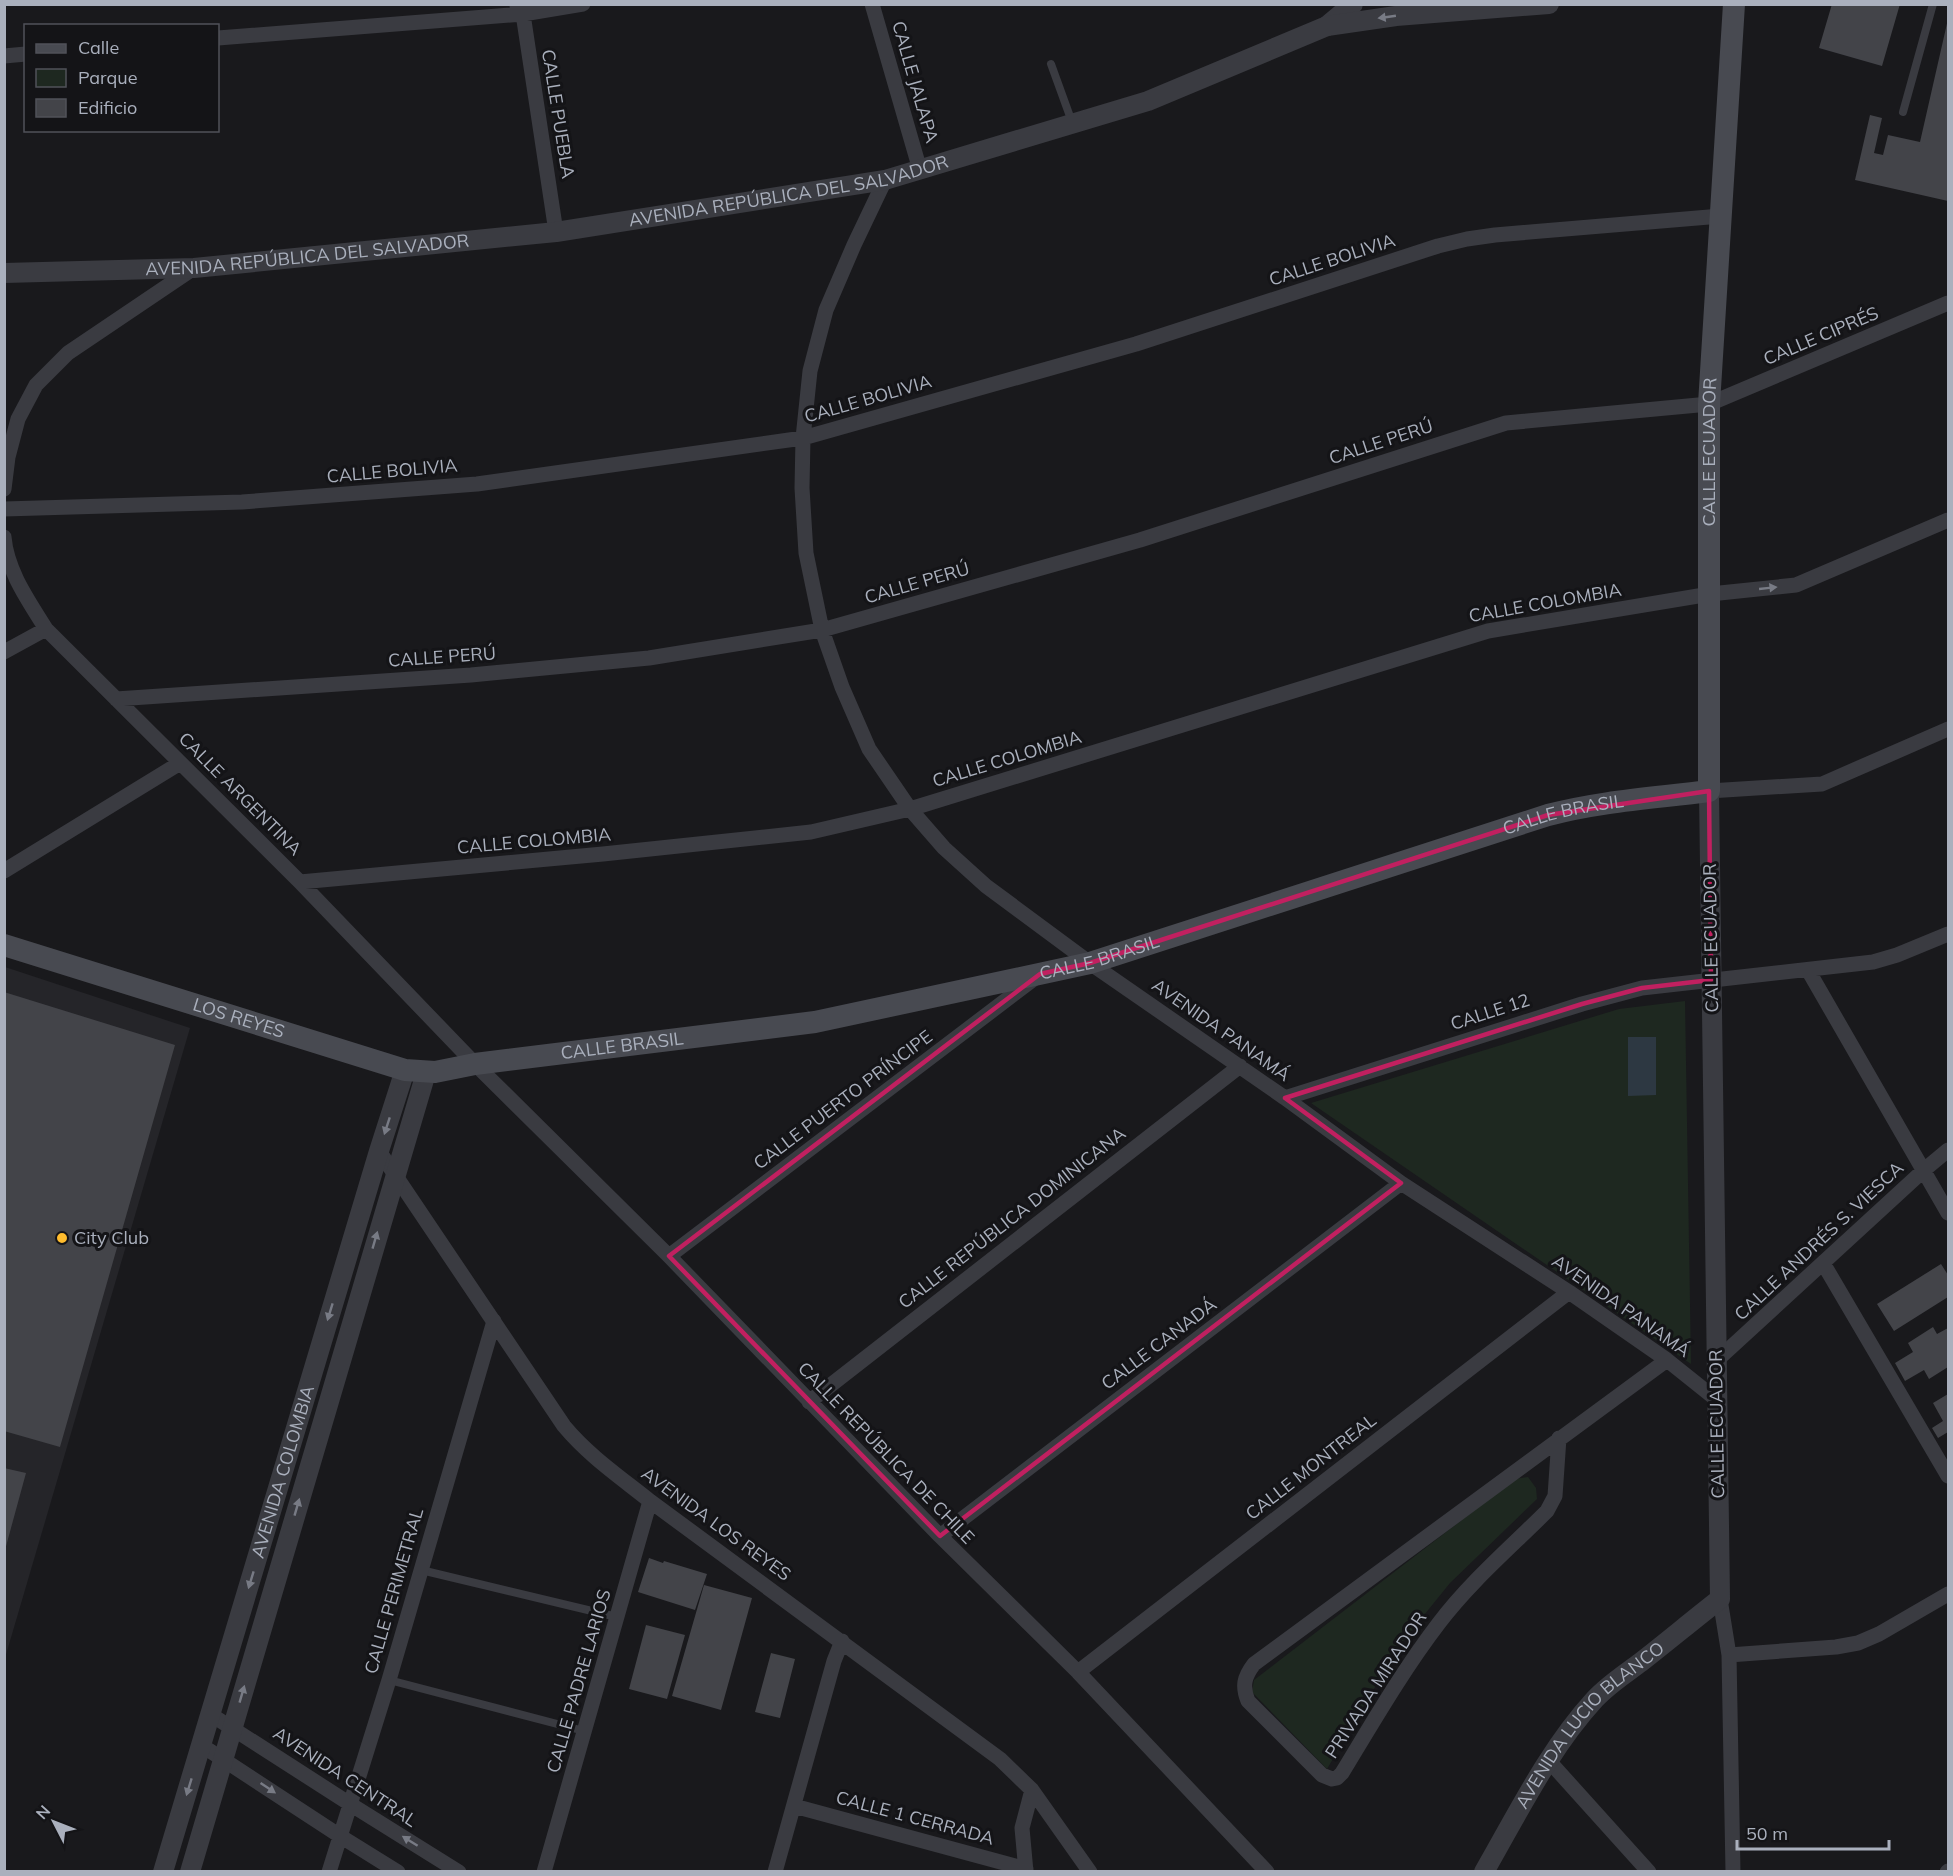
<svg xmlns="http://www.w3.org/2000/svg" width="1953" height="1876" font-family="Mulish,sans-serif">
<rect width="100%" height="100%" fill="#19191c"/>
<path fill="#252529" d="M5,967l185,61 -185,630z"/>
<path fill="#1e2820" d="M1685,1001l6,363 -380,-261 308,-94z
M1528,1477l8,11 1,11 -87,84 -51,63 -72,123 -75,-77 2,-12 261,-201z"/>
<path fill="#2d3842" d="M1628,1037h28v58l-28,1z"/>
<path fill="#434449" d="M1832,4h68l-18,62 -63,-18z
M1948,19v182l-93,-21 15,-65 12,3 -8,35 9,2 5,-20 32,7z
M4,992l171,53 -115,402 -56,-16z
M1941,1264l7,11v22l-54,34 -17,-27z
M1933,1327l4,7 11,-6v39l-19,12 -5,-9 -19,11 -10,-18 18,-11 -5,-9z
M1948,1394v38l-10,6 -6,-10 11,-7 -10,-18z
M4,1468l22,5 -21,77h-1z
M649,1558l14,5 1,-2 43,13 -12,36 -57,-18z
M704,1585l48,13 -31,112 -49,-14z
M646,1625l39,10 -18,64 -38,-10z
M771,1653l24,6 -15,59 -25,-6z"/>
<g fill="none" stroke-linecap="round" stroke-linejoin="round">
<path stroke="#3a3b41" stroke-width="8" d="M1051,64l21,58
M1903,112l30,-108
M421,1570l196,47
M389,1680l195,51"/>
<path stroke="#3a3b41" stroke-width="15" d="M872,4l48,166
M517,6l6,8 33,218
M218,38l305,-24 60,-10
M4,56l22,-2
M885,180l-31,65 -28,65 -16,61 -7,67 -1,50 4,65 16,77 20,57 27,62 41,60 34,39 42,38 104,77 195,135 116,85 168,109 98,68 50,40
M4,489l4,-32 10,-38 18,-34 32,-32 126,-85
M4,509l238,-7 235,-18 326,-46 333,-94 302,-98 29,-7 28,-4 226,-19
M4,537c3,34 24,63 42,92l254,253 175,182 194,192 271,280 138,136 189,200
M4,652l42,-23
M116,699l355,-24 178,-17 173,-28 318,-90 366,-117 203,-19 239,-101
M1709,791l113,-7 126,-55
M4,871l176,-108
M300,882l303,-28 208,-22 99,-23 578,-178 222,-37 86,-9 152,-65
M1808,970l140,243
M1285,1098l297,-94 60,-16 231,-26 24,-7 51,-21
M379,1151l185,275c25,30 56,51 86,75l350,258 32,31 58,82
M669,1256l366,-278
M1823,1263l125,213
M1716,1361l208,-191 24,-20
M809,1402l431,-336
M1559,1438l-4,58 -8,15c-36,36 -77,71 -108,112 -36,47 -66,99 -97,150l-5,5 -5,1 -10,-4 -74,-74c-6,-15 -4,-24 6,-37l413,-304
M940,1536l461,-353
M1720,1599l9,56 4,217
M1729,1655l107,-8 22,-4 21,-9 69,-40
M1078,1672l491,-380
M210,1714l140,90 109,68
M201,1745l139,91 58,36
M1549,1761l100,111
M794,1806l232,63
M329,1872l60,-192 105,-359
M544,1872l106,-371
M775,1872l59,-211 8,-20
M1026,1872l-4,-44 10,-38
M1947,1872l1,-1"/>
<g stroke="#3a3b41" stroke-width="20">
<path d="M1327,26l26,-22"/>
<path id="s1" d="M4,273l190,-5 362,-36 329,-52 263,-79 179,-75 69,-10 153,-12"/>
<path id="s2" d="M163,1872l216,-721 26,-81"/>
<path d="M190,1872l236,-799"/>
<path id="s3" d="M1484,1872c34,-59 65,-123 111,-173 14,-15 30,-25 46,-37 27,-21 52,-42 79,-63l-11,-808"/>
</g>
<path stroke="#484a51" stroke-width="22" id="s4" d="M4,945l401,125 30,2 40,-8 340,-42 275,-59 458,-148c53,-14 107,-17 161,-24v-387l25,-400"/>
</g>
<defs><path id="oneway-solid" d="M-6-.8H1V-3.2L6.5 0L1 3.2V.8H-6Z" transform="scale(1.5)"/></defs>
<g fill="#787b85">
<use href="#oneway-solid" transform="translate(1387 17) rotate(172)"/>
<use href="#oneway-solid" transform="translate(1768 588) rotate(-6)"/>
<use href="#oneway-solid" transform="translate(387 1126) rotate(108)"/>
<use href="#oneway-solid" transform="translate(375 1240) rotate(-74)"/>
<use href="#oneway-solid" transform="translate(330 1312) rotate(107)"/>
<use href="#oneway-solid" transform="translate(297 1507) rotate(-74)"/>
<use href="#oneway-solid" transform="translate(251 1580) rotate(107)"/>
<use href="#oneway-solid" transform="translate(242 1694) rotate(-74)"/>
<use href="#oneway-solid" transform="translate(189 1787) rotate(107)"/>
<use href="#oneway-solid" transform="translate(268 1788) rotate(34)"/>
<use href="#oneway-solid" transform="translate(410 1841) rotate(-148)"/>
</g>
<path fill="none" stroke="#c12060" stroke-width="4.5" stroke-linejoin="round" d="M1709,791l2,189 -69,8 -60,16 -297,94 116,85 -461,353 -271,-280 371,-282 50,-11 458,-148z"/>
<circle fill="#ffbc2e" stroke="#141417" stroke-width="2" cx="62" cy="1238" r="6"/>
<g text-anchor="middle" stroke-width="6" stroke-linejoin="round" paint-order="stroke">
<g font-size="18" fill="#aab0bd" stroke="#141417">
<text transform="translate(915 82) rotate(74)" y="6">CALLE JALAPA</text>
<text transform="translate(558 114) rotate(81)" y="6">CALLE PUEBLA</text>
<text dy="6" stroke="none"><textPath href="#s1" startOffset="790">AVENIDA REPÚBLICA DEL SALVADOR</textPath></text>
<text dy="6" stroke="none"><textPath href="#s1" startOffset="304">AVENIDA REPÚBLICA DEL SALVADOR</textPath></text>
<text transform="translate(1332 260) rotate(-18)" y="6">CALLE BOLIVIA</text>
<text transform="translate(1821 336) rotate(-23)" y="6">CALLE CIPRÉS</text>
<text transform="translate(868 399) rotate(-16)" y="6">CALLE BOLIVIA</text>
<text transform="translate(1381 442) rotate(-18)" y="6">CALLE PERÚ</text>
<text dy="6" stroke="none"><textPath href="#s4" startOffset="2098">CALLE ECUADOR</textPath></text>
<text transform="translate(392 471) rotate(-5)" y="6">CALLE BOLIVIA</text>
<text transform="translate(917 583) rotate(-16)" y="6">CALLE PERÚ</text>
<text transform="translate(1545 603) rotate(-10)" y="6">CALLE COLOMBIA</text>
<text transform="translate(442 657) rotate(-4)" y="6">CALLE PERÚ</text>
<text transform="translate(1007 759) rotate(-17)" y="6">CALLE COLOMBIA</text>
<text transform="translate(240 794) rotate(45)" y="6">CALLE ARGENTINA</text>
<text dy="6" stroke="none"><textPath href="#s4" startOffset="1611">CALLE BRASIL</textPath></text>
<text transform="translate(534 841) rotate(-5)" y="6">CALLE COLOMBIA</text>
<text transform="translate(1711 938) rotate(-91)" y="6">CALLE ECUADOR</text>
<text dy="6" stroke="none"><textPath href="#s4" startOffset="1125">CALLE BRASIL</textPath></text>
<text transform="translate(1490 1012) rotate(-18)" y="6">CALLE 12</text>
<text dy="6" stroke="none"><textPath href="#s4" startOffset="246">LOS REYES</textPath></text>
<text transform="translate(1221 1030) rotate(35)" y="6">AVENIDA PANAMÁ</text>
<text dy="6" stroke="none"><textPath href="#s4" startOffset="639">CALLE BRASIL</textPath></text>
<text transform="translate(843 1100) rotate(-37)" y="6">CALLE PUERTO PRÍNCIPE</text>
<text transform="translate(1012 1218) rotate(-38)" y="6">CALLE REPÚBLICA DOMINICANA</text>
<text transform="translate(1819 1241) rotate(-43)" y="6">CALLE ANDRÉS S. VIESCA</text>
<text transform="translate(1621 1306) rotate(35)" y="6">AVENIDA PANAMÁ</text>
<text transform="translate(1159 1344) rotate(-37)" y="6">CALLE CANADÁ</text>
<text transform="translate(1717 1424) rotate(-91)" y="6">CALLE ECUADOR</text>
<text transform="translate(886 1453) rotate(46)" y="6">CALLE REPÚBLICA DE CHILE</text>
<text transform="translate(1311 1467) rotate(-38)" y="6">CALLE MONTREAL</text>
<text dy="6" stroke="none"><textPath href="#s2" startOffset="418">AVENIDA COLOMBIA</textPath></text>
<text transform="translate(716 1524) rotate(36)" y="6">AVENIDA LOS REYES</text>
<text transform="translate(394 1591) rotate(-74)" y="6">CALLE PERIMETRAL</text>
<text transform="translate(579 1681) rotate(-74)" y="6">CALLE PADRE LARIOS</text>
<text transform="translate(1376 1685) rotate(-57)" y="6">PRIVADA MIRADOR</text>
<text dy="6" stroke="none"><textPath href="#s3" startOffset="183">AVENIDA LUCIO BLANCO</textPath></text>
<text transform="translate(345 1777) rotate(33)" y="6">AVENIDA CENTRAL</text>
<text transform="translate(915 1818) rotate(15)" y="6">CALLE 1 CERRADA</text>
</g>
<g font-size="18" fill="#aab0bd" stroke="#141417" text-anchor="start">
<text x="74" y="1244">City Club</text>
</g>
</g>
<rect width="1953" height="1876" fill="none" stroke="#aab0bd" stroke-width="12"/>
<rect x="24" y="24" width="195" height="108" fill="#141417" stroke="#505259" stroke-width="1.5"/>
<rect x="36" y="44" width="30" height="9" fill="#484a51" stroke="#505259" stroke-width="1.5"/>
<text x="78" y="54" font-size="18" fill="#aab0bd">Calle</text>
<rect x="36" y="69" width="30" height="18" fill="#1e2820" stroke="#505259" stroke-width="1.5"/>
<text x="78" y="84" font-size="18" fill="#aab0bd">Parque</text>
<rect x="36" y="99" width="30" height="18" fill="#434449" stroke="#505259" stroke-width="1.5"/>
<text x="78" y="114" font-size="18" fill="#aab0bd">Edificio</text>
<g transform="translate(54 1822) rotate(312)" stroke="#141417" stroke-width="4.5" paint-order="stroke">
<path d="M0-4.5L10 22L0 15L-10 22Z" fill="#aab0bd"/>
<text y="-9" font-size="16" font-weight="bold" text-anchor="middle" fill="#aab0bd">N</text>
</g>
<path d="M1737 1840v9h152v-9" fill="none" stroke="#aab0bd" stroke-width="3"/>
<text x="1746" y="1840" font-size="18" fill="#aab0bd" stroke="#141417" stroke-width="4.5" paint-order="stroke">50 m</text>
</svg>
